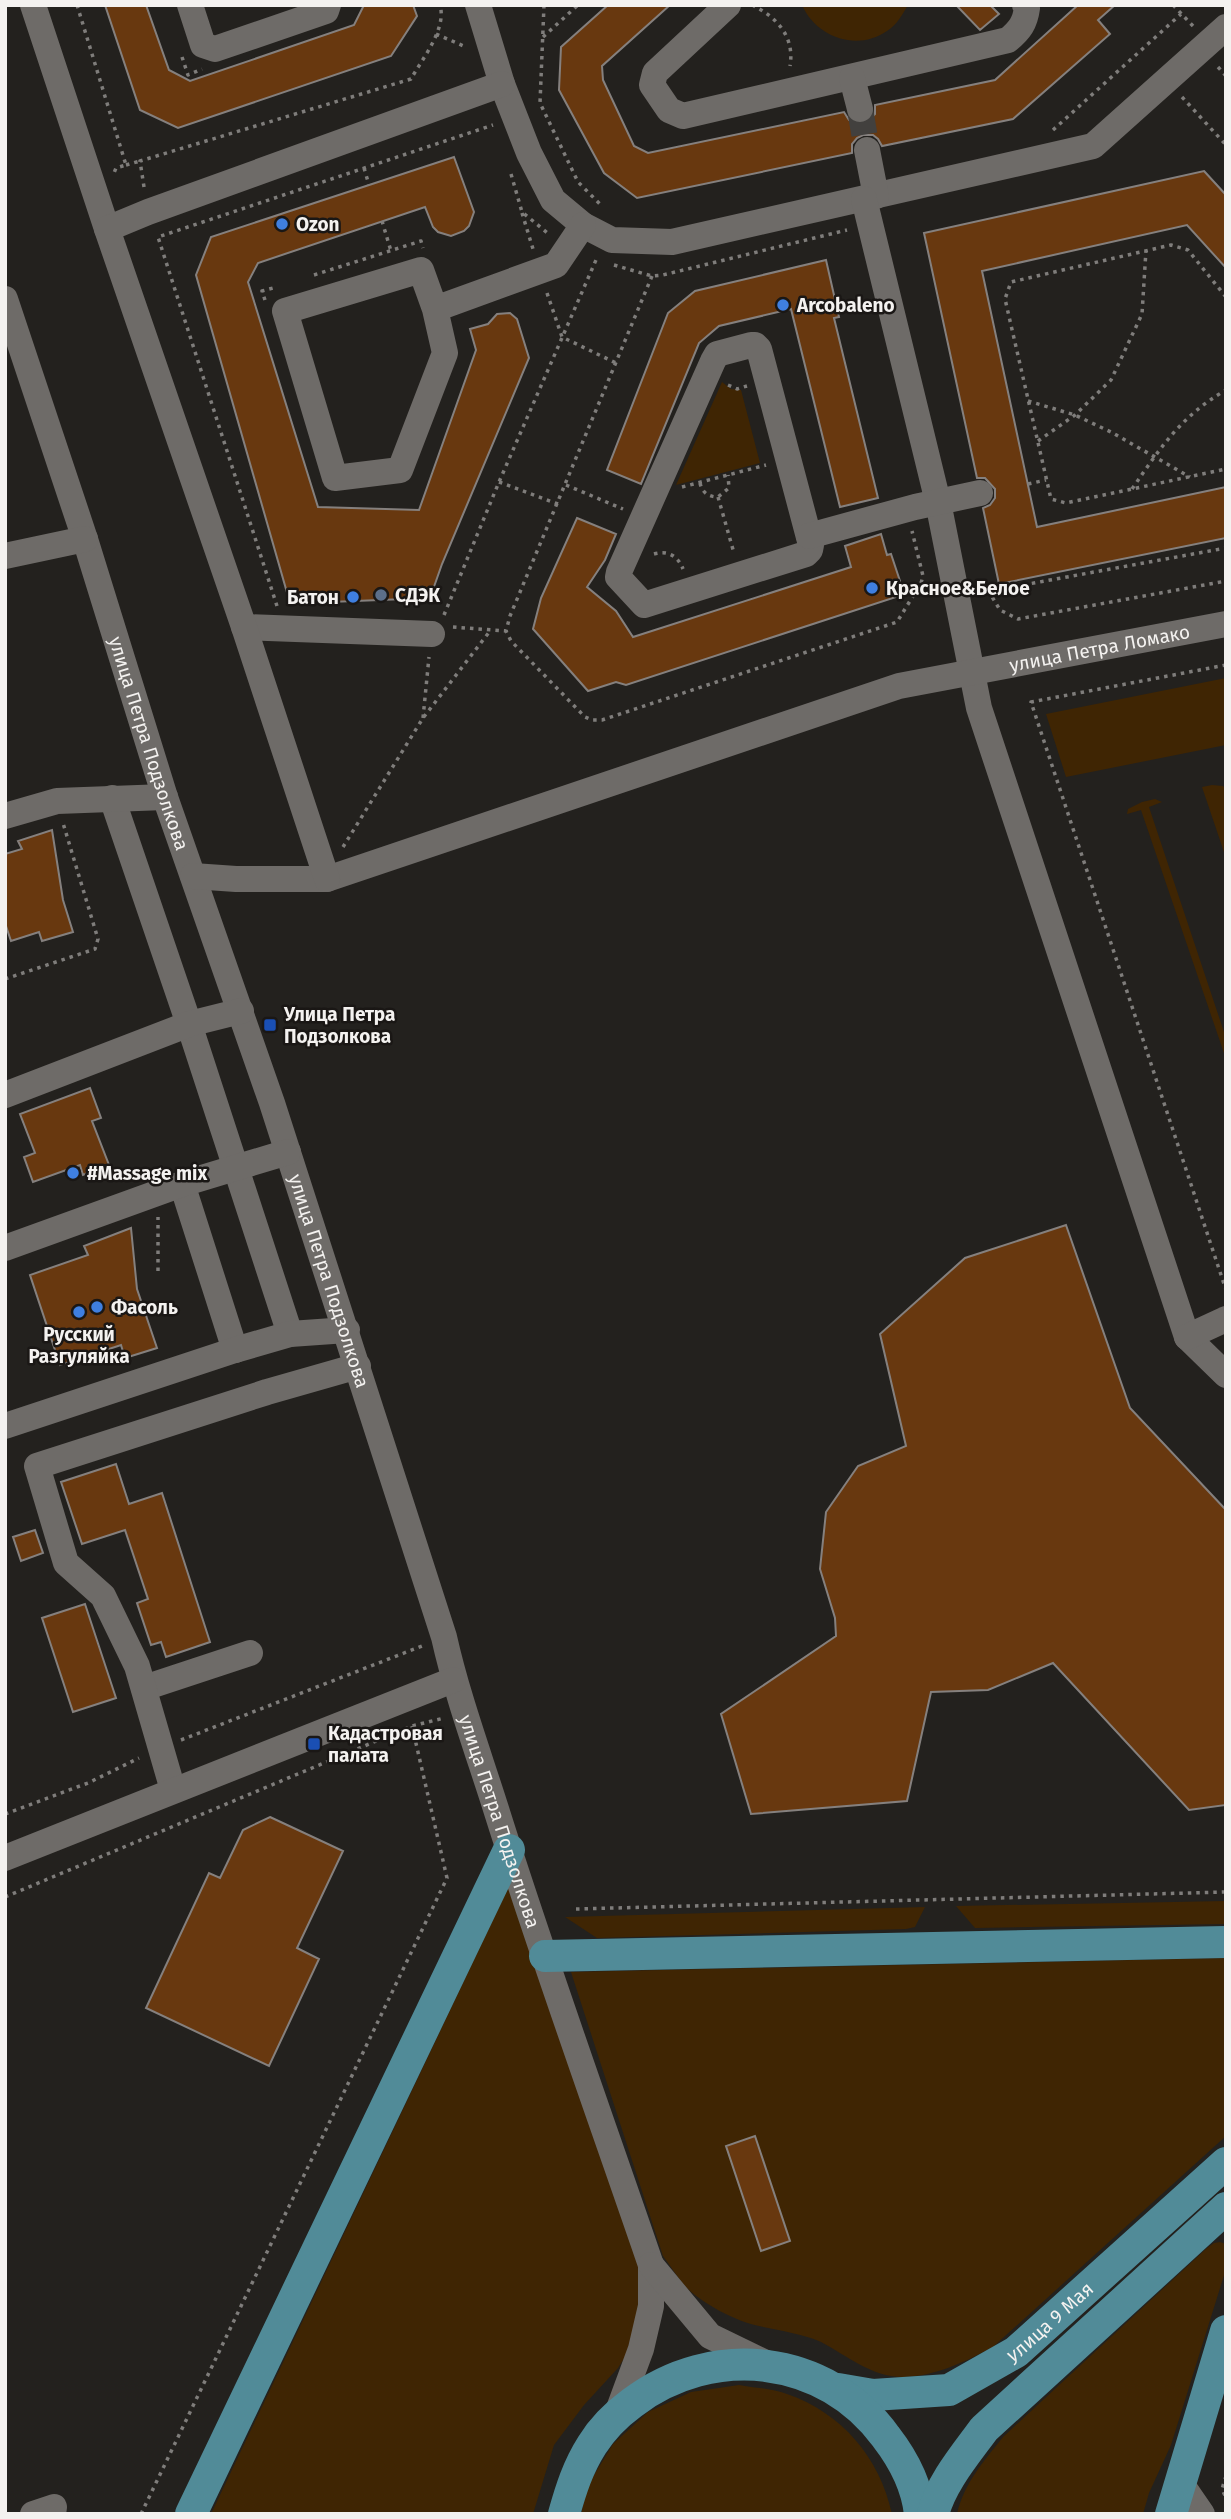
<svg xmlns="http://www.w3.org/2000/svg" width="1231" height="2519" font-family="'Fira Sans',sans-serif">
<rect width="100%" height="100%" fill="#23211e"/>
<path fill="#3f2503" d="M802,5h106c-6,10 -11,20 -21,26 -30,21 -71,6 -85,-26z
M722,382l9,7 10,1 19,73 -84,22z
M1226,678v67l-160,32 -20,-63z
M1212,785l11,1 3,3v69l-24,-71z
M1155,799l7,3 -13,5 77,231v21l-85,-249 -14,4 1,-5 14,-7z
M509,1886l127,369 7,30 -11,61 -14,22 -34,37 -30,40 -21,69h-322z
M1226,1901v23l-251,4 -19,-22z
M925,1907l-10,20 -9,2 -309,9 -32,-21z
M1226,1958v178l-233,211c-29,15 -56,29 -90,30 -32,0 -55,-21 -82,-35 -20,-9 -41,-11 -62,-16 -22,-4 -58,-23 -74,-40 -8,-9 -15,-21 -22,-30l-92,-284z
M1220,2242l6,2v25l-55,176 -22,48 -6,21h-186c7,-31 27,-53 46,-77l204,-189 7,-5z
M739,2385c15,3 33,3 48,9 55,19 93,64 105,120h-311l7,-29 25,-41 35,-32 43,-20z"/>
<path fill="#68380f" stroke="#85807e" stroke-width="2" d="M105,5h41l23,65 21,11 164,-56 10,-20h49l4,11 -26,40 -213,72 -38,-18z
M608,5h62l-68,61 1,14 31,66 14,7 196,-41 5,8 7,4h9l10,-10v-9l120,-25 83,-75h37l-17,15 12,14 -97,85 -131,27 -4,-7 -5,-4h-10l-6,3 -5,6v9l-215,45 -33,-25 -45,-83 2,-43z
M956,5h34l9,9 -19,16z
M454,157l20,55 -5,14 -5,5 -13,5 -13,-4 -5,-5 -8,-20 -167,56 -10,19 70,225 101,3 57,-160 -6,-21 18,-5 9,-10 13,-1 7,6 12,39 -87,206 -12,34 -100,4 -2,-4 -40,-2 -92,-321 15,-38z
M1204,171l22,24v73l-39,-43 -205,46 55,256 189,-40v51l-227,46 -16,-76 7,-3 5,-7v-9l-10,-11h-8l-53,-245z
M826,260l13,57 -5,1 44,180 -38,9 -49,-198 -72,17 -20,17 -58,141 -34,-14 61,-157 27,-22z
M577,518l39,16 -11,26 -18,27 29,24 17,26 218,-70 -6,-21 36,-12 6,21 4,-1 9,27 -4,16 -270,88 -10,-3 -28,9 -55,-62 8,-31z
M52,830l11,70 10,32 -31,9 -3,-9 -28,9 -6,-18v-69l17,-5 -4,-8z
M90,1088l11,30 -9,3 17,44 -26,10 -3,-10 -47,17 -9,-25 11,-4 -15,-39z
M1066,1225l64,183 96,102v295l-37,5 -136,-147 -65,27 -57,2 -24,109 -156,13 -30,-100 115,-78 -1,-18 -15,-49 6,-57 32,-46 48,-20 -26,-112 85,-76z
M131,1228l6,61 20,59 -32,10 -4,-13 -61,20 -30,-90 58,-20 -4,-9z
M116,1464l13,40 33,-11 48,149 -44,15 -5,-15 -10,3 -14,-42 11,-4 -23,-69 -43,14 -21,-62z
M35,1530l8,23 -22,8 -8,-24z
M85,1604l31,94 -43,14 -31,-94z
M270,1817l73,34 -46,97 22,11 -50,107 -123,-58 63,-135 11,5 23,-48z
M755,2136l35,105 -29,10 -35,-105z"/>
<g fill="none" stroke-linecap="round" stroke-linejoin="round">
<path stroke="#42403e" stroke-width="26" stroke-dasharray="26 13" stroke-linecap="butt" d="M860,109l7,41"/>
<path stroke="#7f7d7b" stroke-width="3.5" stroke-dasharray="3.5 5" stroke-linecap="butt" d="M77,5l49,160 -10,3 -2,5
M544,5l-4,98 38,79 24,24
M752,5c25,12 43,32 38,61
M1173,5l20,21
M436,34l30,13
M543,37l35,-32
M182,57l6,18 14,-6
M1218,67l8,9
M1182,97l44,48
M1053,130l128,-116
M126,165l14,-4
M364,168l5,17
M511,174l11,38 28,23
M144,187l-4,-26 271,-82c11,-20 36,-50 29,-74
M522,213l11,36
M382,221l9,30
M614,265l38,11 11,-1 184,-45
M314,275l107,-34 2,7
M652,276l-142,340 -4,15 5,10 74,76 7,3h10l295,-98 24,-39 2,-7 -11,-45
M547,293l15,44 54,26
M1226,297l-38,-47 -17,-5 -160,37 -6,17 46,200 15,4 160,-34
M265,300l-3,-9 15,-4
M728,385l9,4 10,-3
M1028,401l47,14 36,17 79,45
M1038,441l37,-26 36,-35 31,-66 4,-64
M499,482l59,22
M700,483c2,9 8,14 18,14l11,-9 -1,-13
M1028,484l18,-4
M566,485l57,24
M682,487l84,-22
M1132,489c29,-42 49,-73 94,-99
M718,497l16,56
M654,554c14,-4 24,2 29,15
M988,590l12,20 18,9 208,-38
M990,591l236,-43
M277,606l-119,-369 335,-112
M444,615l55,-133 97,-222
M453,627l53,4
M1226,665l-195,37 195,588
M423,718l6,-61
M343,847l80,-129 67,-87
M5,979l90,-30 3,-10 -35,-116
M158,1271v-54
M181,1740l241,-94
M5,1814l83,-31 51,-25
M5,1897l407,-171 32,-8
M576,1909l650,-17
M1226,2476l-4,13 4,9
M141,2514l306,-636 -35,-152"/>
<g stroke="#6e6b68" stroke-width="26">
<path d="M33,5l74,224"/>
<path d="M190,5l13,40 12,4 111,-38 2,-6"/>
<path d="M478,5l24,79 27,69 24,47 30,25 29,15 60,2 421,-96 133,-119"/>
<path d="M728,5l-73,68 -3,12 17,25 14,6 325,-76c12,-10 17,-17 19,-32l-2,-3"/>
<path d="M852,78l8,31"/>
<path d="M867,150l9,46"/>
<path d="M864,199l74,303 41,206 208,629 39,38"/>
<path id="s1" d="M5,299l80,240 80,258 107,306 172,534c13,58 34,115 52,172 48,153 103,304 155,456v41l-10,43 -24,65"/>
<path d="M435,309l10,44 -45,117 -65,8 -50,-167 136,-41 14,39 121,-44 27,-40"/>
<path d="M751,345h4l4,4 52,196 -1,5 -4,4 -162,51 -26,-28 1,-5 94,-211 4,-7z"/>
<path d="M809,536l106,-29 65,-14"/>
<path d="M5,556l80,-17"/>
<path d="M244,627l188,7"/>
<path d="M112,798l77,226 101,310"/>
<path d="M5,816l52,-15 108,-4"/>
<path id="s2" d="M193,876l43,3h91l572,-193 327,-62"/>
<path d="M327,879l-83,-252 -137,-398 41,-17 354,-128"/>
<path d="M5,1095l184,-71 52,-13"/>
<path d="M182,1184l53,166"/>
<path d="M5,1248l177,-64 106,-32"/>
<path d="M1187,1337l39,-18"/>
<path d="M5,1426l230,-76 55,-16 57,-4"/>
<path d="M144,1688l106,-35"/>
<path d="M173,1790l-36,-124 -34,-70 -37,-33 -29,-97 230,-74 91,-26"/>
<path d="M5,1858l448,-178"/>
<path d="M651,2265l59,71 60,29"/>
<path d="M1180,2482l22,32"/>
<path d="M33,2514l21,-7 -1,7"/>
</g>
<g stroke="#518b98" stroke-width="32">
<path d="M545,1956l681,-14"/>
<path id="s3" d="M838,2389l35,6 76,-5 67,-38 210,-189"/>
<path d="M191,2514l318,-664"/>
<path d="M564,2514c7,-25 14,-47 28,-69 10,-16 25,-31 40,-42 80,-61 194,-49 254,34 17,22 31,49 34,77"/>
<path d="M933,2514c8,-31 32,-59 51,-85l242,-221"/>
<path d="M1171,2514l55,-183"/>
</g>
</g>
<g fill="#3f7fe0" stroke="#1a1715" stroke-width="2.5">
<circle cx="282" cy="224" r="7"/>
<circle cx="783" cy="305" r="7"/>
<circle cx="872" cy="588" r="7"/>
<circle cx="353" cy="597" r="7"/>
<circle cx="73" cy="1173" r="7"/>
<circle cx="97" cy="1307" r="7"/>
<circle cx="79" cy="1312" r="7"/>
</g>
<circle fill="#5c6f8a" stroke="#1a1715" stroke-width="2.5" cx="381" cy="595" r="7"/>
<g fill="#1a4fb4" stroke="#1a1715" stroke-width="2.5">
<rect x="263" y="1018" width="14" height="14" rx="3.5"/>
<rect x="307" y="1737" width="14" height="14" rx="3.5"/>
</g>
<g text-anchor="middle" stroke-width="5" stroke-linejoin="round" paint-order="stroke">
<g font-size="19" font-weight="bold" fill="#f4f2f0" stroke="#1a1715" text-anchor="start">
<text x="296" y="231">Ozon</text>
<text x="797" y="312">Arcobaleno</text>
<text x="886" y="595">Красное&amp;Белое</text>
<text x="395" y="602">СДЭК</text>
<text x="339" y="604" text-anchor="end">Батон</text>
<text x="284" y="1021">Улица Петра<tspan x="284" dy="22">Подзолкова</tspan></text>
<text x="87" y="1180">#Massage mix</text>
<text x="111" y="1314">Фасоль</text>
<text x="79" y="1341" text-anchor="middle">Русский<tspan x="79" dy="22">Разгуляйка</tspan></text>
<text x="328" y="1740">Кадастровая<tspan x="328" dy="22">палата</tspan></text>
</g>
<g font-size="19" fill="#f4f2f0" stroke="#1a1715">
<text dy="7" stroke="none"><textPath href="#s2" startOffset="942">улица Петра Ломако</textPath></text>
<text dy="7" stroke="none"><textPath href="#s1" startOffset="467">улица Петра Подзолкова</textPath></text>
<text dy="7" stroke="none"><textPath href="#s1" startOffset="1034">улица Петра Подзолкова</textPath></text>
<text dy="7" stroke="none"><textPath href="#s1" startOffset="1601">улица Петра Подзолкова</textPath></text>
<text dy="7" stroke="none"><textPath href="#s3" startOffset="234">улица 9 Мая</textPath></text>
</g>
</g>
<rect width="1231" height="2519" fill="none" stroke="#f4f2f0" stroke-width="14"/>
</svg>
